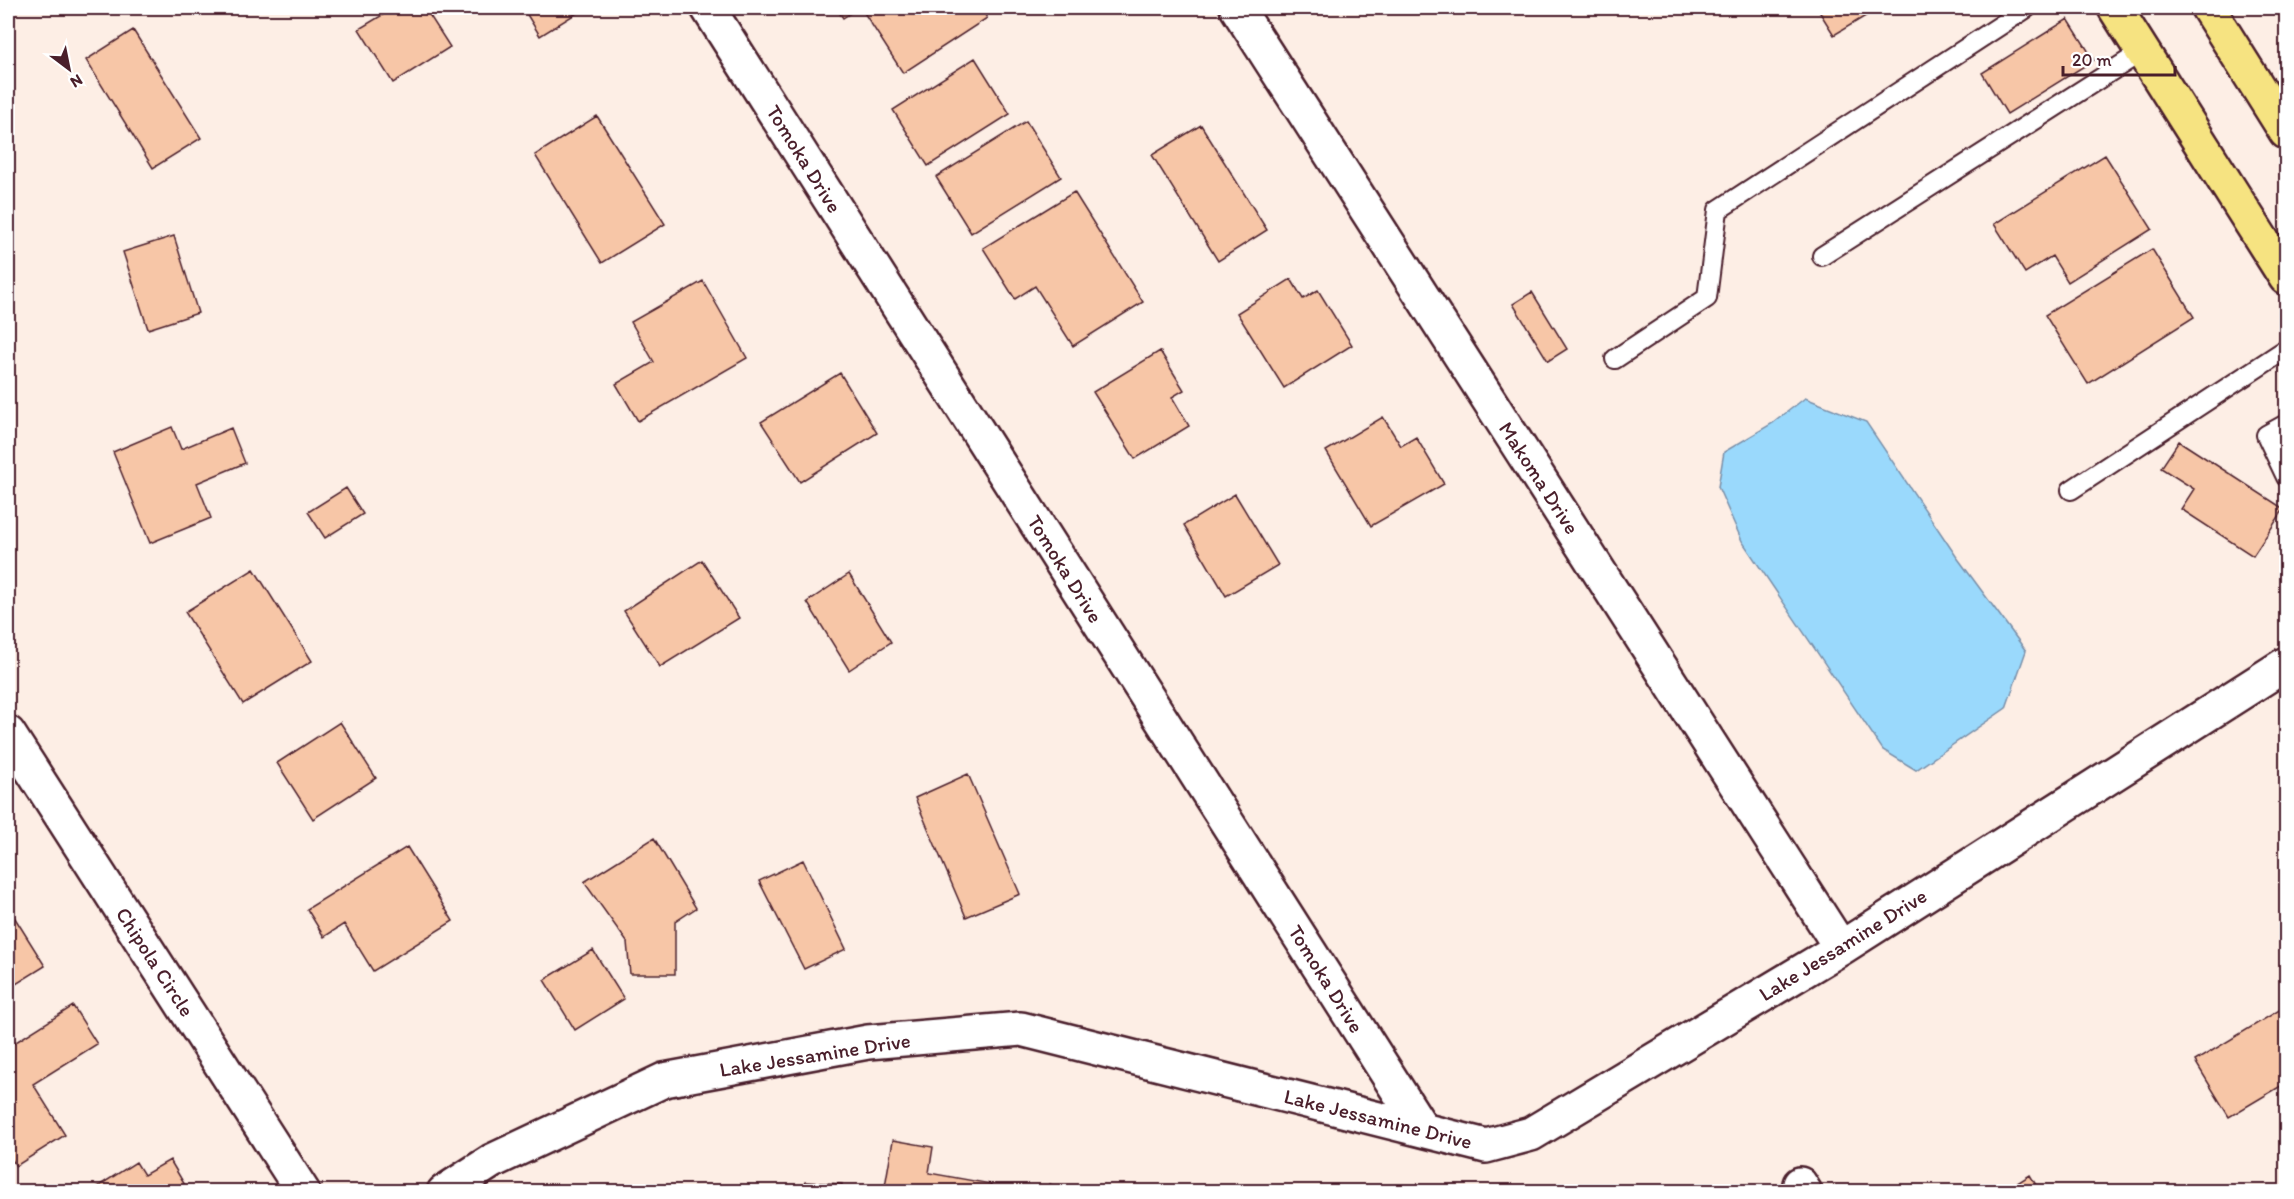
<svg xmlns="http://www.w3.org/2000/svg" width="2294" height="1199" font-family="Itim,sans-serif">
<rect width="100%" height="100%" fill="#fdeee5"/>
<filter id="ink" filterUnits="userSpaceOnUse"><feTurbulence type="fractalNoise" baseFrequency=".0167" numOctaves="2"/><feDisplacementMap in="SourceGraphic" scale="12" xChannelSelector="R" yChannelSelector="G"/><feConvolveMatrix kernelMatrix="1 2 1 2 8 2 1 2 1" color-interpolation-filters="sRGB"/></filter>
<g filter="url(#ink)">
<path fill="#9ad9fc" stroke="#7a8fa8" stroke-width="1.5" d="M1805,398l61,24 90,134 70,95 -20,57 -90,62 -33,-20 -141,-209 -24,-54 6,-35 49,-29z"/>
<path fill="#f7c6a7" stroke="#4a1f2b" stroke-width="1.5" d="M394,8h31l25,39 -57,36 -34,-54z
M523,8h62l-45,28z
M836,8h22l-15,10z
M861,8h120l6,10 -84,55z
M1817,8h62l-45,27z
M2068,19l26,41 -87,54 -25,-41z
M133,30l68,108 -48,30 -67,-108z
M975,58l35,56 -82,52 -35,-56z
M597,116l68,108 -63,39 -67,-108z
M1026,121l35,56 -90,56 -35,-56z
M1201,125l66,105 -49,31 -66,-106z
M2105,155l47,74 -84,53 -16,-26 -27,17 -31,-49z
M1074,192l69,110 -70,44 -38,-60 -20,13 -32,-51z
M174,236l24,77 -50,16 -25,-77z
M2152,249l42,68 -106,67 -43,-69z
M1291,279l12,20 15,-9 34,55 -68,43 -47,-75z
M703,281l44,77 -109,63 -22,-37 38,-22 -23,-40z
M1532,292l35,57 -19,12 -35,-57z
M1160,351l24,39 -12,7 17,29 -54,33 -42,-67z
M840,373l37,60 -77,49 -39,-60z
M1383,417l18,29 15,-9 28,47 -73,42 -45,-75z
M172,427l9,22 50,-21 14,35 -48,20 14,35 -61,25 -37,-91z
M2179,441l105,68 -31,47 -72,-47 13,-20 -33,-21z
M346,488l17,26 -38,24 -17,-26z
M1235,494l43,71 -52,31 -42,-71z
M702,560l37,58 -79,49 -36,-56z
M254,569l58,92 -69,43 -58,-92z
M849,574l42,68 -42,28 -42,-68z
M340,722l36,56 -63,41 -36,-56z
M968,774l52,120 -54,23 -51,-119z
M654,838l42,70 -21,14v52h-45l-3,-32 -43,-60z
M407,847l46,74 -80,50 -29,-47 -20,13 -17,-28z
M803,860l43,89 -42,20 -45,-88z
M8,907l37,59 -37,23z
M593,950l31,49 -49,31 -31,-50z
M73,1006l24,38 -64,40 32,51 -49,31 -8,-12v-107z
M2286,1006v77l-57,34 -34,-56z
M893,1140l40,7 -4,26 62,11 -1,8h-106z
M170,1160l19,32h-100l47,-30 8,13z
M2030,1175l10,17h-37z
M805,1182l37,2 -1,8h-37z
M1050,1184l16,8h-20z"/>
<g fill="none" stroke-linecap="round" stroke-linejoin="round">
<defs>
<path id="lane" d="M1822,256l321,-205
M1615,359l92,-61 11,-88 309,-202
M2286,424l-20,11 20,42
M2071,490l215,-141"/>
<path id="street" d="M708,8l715,1122
M1237,8l604,940
M8,733l295,459
M1800,1184l5,8
M444,1192l48,-31 172,-81 204,-38 153,-13 465,117 45,-12 310,-186 445,-284"/>
<path id="primary" d="M2115,8l171,270
M2208,8l78,124"/>
</defs>
<use href="#lane" stroke="#4a1f2b" stroke-width="22"/>
<use href="#street" stroke="#4a1f2b" stroke-width="38"/>
<use href="#primary" stroke="#4a1f2b" stroke-width="38"/>
<use href="#lane" stroke="#fff" stroke-width="18"/>
<use href="#street" stroke="#fff" stroke-width="33"/>
<use href="#primary" stroke="#f6e381" stroke-width="33"/>
</g>
</g>
<g text-anchor="middle" stroke-width="6" stroke-linejoin="round" paint-order="stroke">
<g font-size="21" fill="#4a1f2b" stroke="#fff">
<text transform="translate(804 159) rotate(58)" y="7">Tomoka Drive</text>
<text transform="translate(1539 478) rotate(57)" y="7">Makoma Drive</text>
<text transform="translate(1065 569) rotate(58)" y="7">Tomoka Drive</text>
<text transform="translate(1843 945) rotate(-32)" y="7">Lake Jessamine Drive</text>
<text transform="translate(155 962) rotate(57)" y="7">Chipola Circle</text>
<text transform="translate(1326 979) rotate(58)" y="7">Tomoka Drive</text>
<text transform="translate(815 1055) rotate(-9)" y="7">Lake Jessamine Drive</text>
<text transform="translate(1378 1119) rotate(14)" y="7">Lake Jessamine Drive</text>
</g>
</g>
<rect width="2294" height="1199" fill="none" stroke="#fff" stroke-width="30"/>
<rect x="15" y="15" width="2264" height="1169" fill="none" stroke="#4a1f2b" stroke-width="2" filter="url(#ink)"/>
<g transform="translate(69 69) rotate(148)" stroke="#ffffff" stroke-width="4.5" paint-order="stroke">
<path d="M0-4.5L10 22L0 15L-10 22Z" fill="#4a1f2b"/>
<text y="-9" font-size="16" font-weight="bold" text-anchor="middle" fill="#4a1f2b">N</text>
</g>
<path d="M2063 66v9h112v-9" fill="none" stroke="#4a1f2b" stroke-width="3"/>
<text x="2072" y="66" font-size="18" fill="#4a1f2b" stroke="#ffffff" stroke-width="4.5" paint-order="stroke">20 m</text>
</svg>
